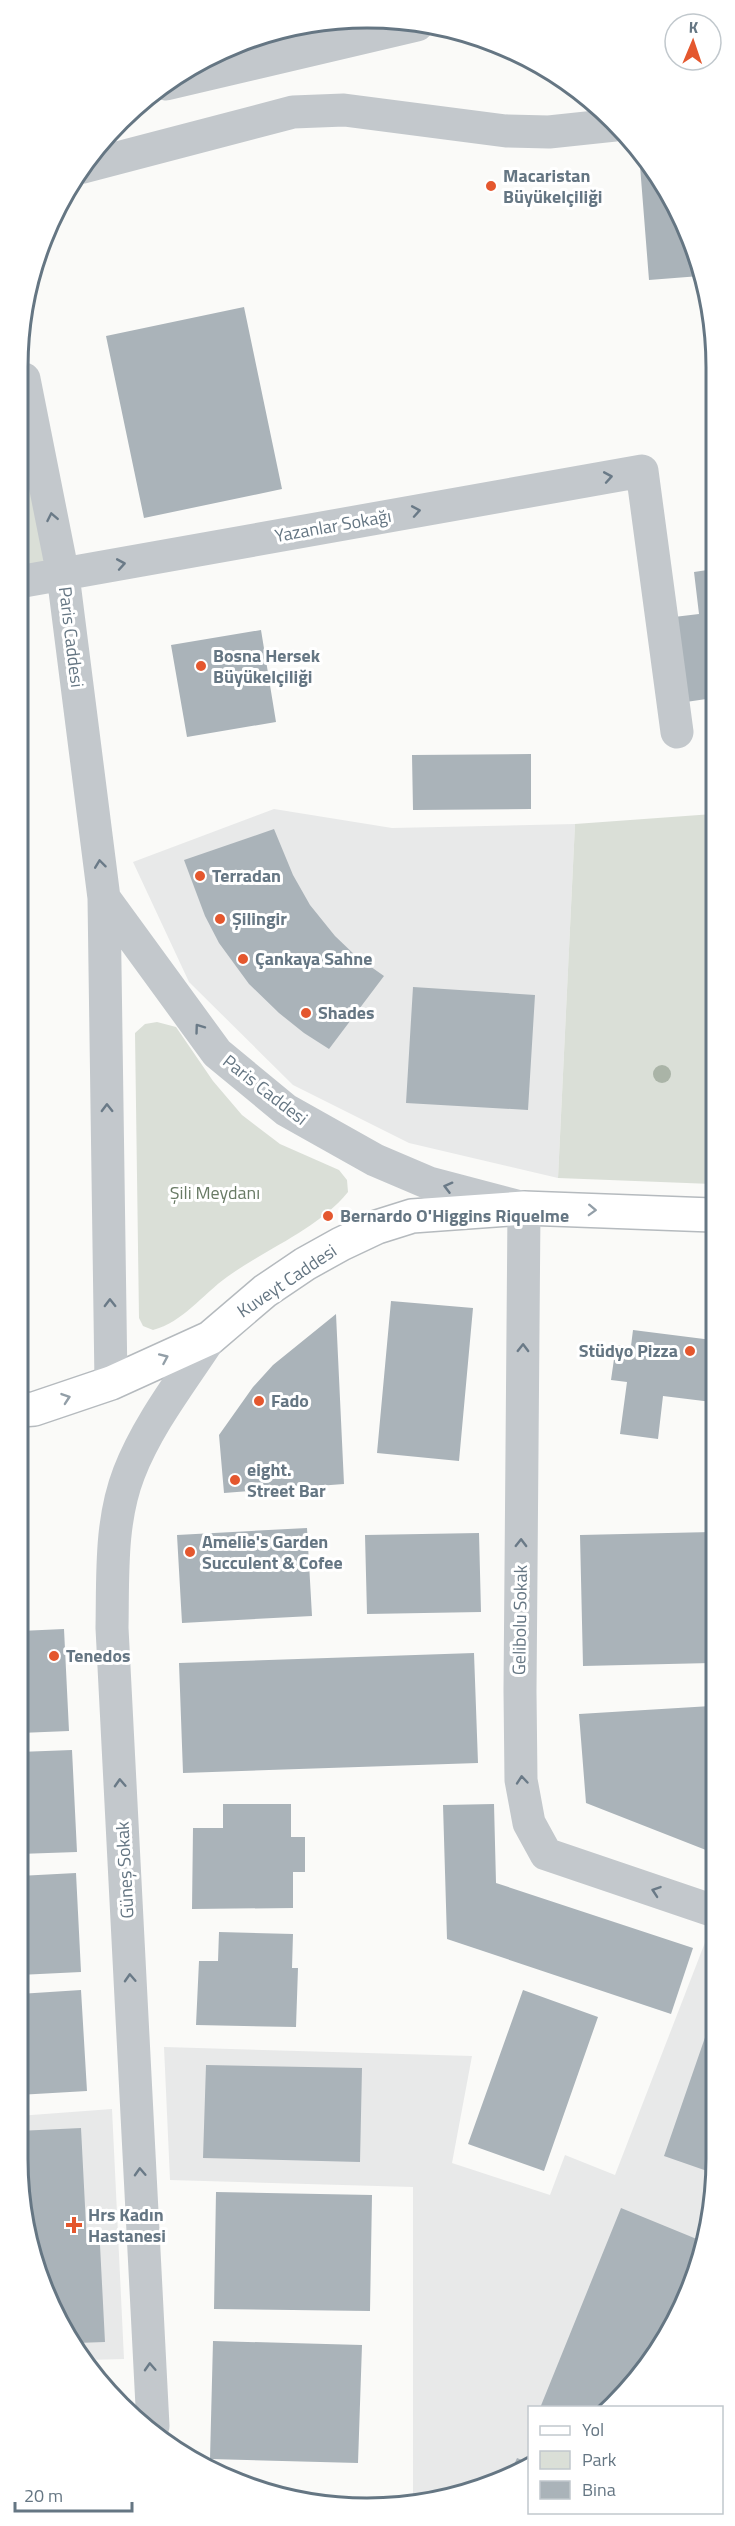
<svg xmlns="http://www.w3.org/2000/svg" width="735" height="2526" font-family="'Titillium Web',sans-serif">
<rect width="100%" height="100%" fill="#fafaf8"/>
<path fill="#e8e9e9" d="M274,809l118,19 183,-4 -17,354 -149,-35 -116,-58 -104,-103 -56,-120z
M711,1927l-1,299 -52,126 -51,55 -77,1 -1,53 -71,35 -45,5v-314l-243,-7 -6,-133 308,9 -20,107 98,32 15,-40 50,20z
M112,2109l12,250 -37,1 -43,-68 -26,-133v-43z"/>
<path fill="#dadfd7" d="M24,445l25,120 -25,3z
M713,814l-1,370 -154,-6 17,-354z
M157,1022l19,5 37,54 29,34 38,29 59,26 8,10 1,12c-31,38 -81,56 -121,85 -25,18 -44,45 -74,53l-10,-4 -4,-8 -4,-285 10,-9z"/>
<path fill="#aab3b9" d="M299,25h49l-145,40z
M639,153l42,60 19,63 -51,4z
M244,307l38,182 -138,29 -38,-182z
M714,569l-1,129 -27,4 -12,-85 25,-3 -5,-42z
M261,630l15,92 -89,15 -16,-92z
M531,754v55l-118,1 -1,-55z
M274,829l19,46 17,30 25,31 22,21 27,19 -55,73 -25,-16 -25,-20 -30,-29 -30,-41 -14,-27 -21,-56z
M413,987l122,8 -7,115 -122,-7z
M391,1301l82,7 -14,153 -82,-8z
M336,1314l8,170 -120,9 -5,-58 34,-48 20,-22z
M633,1330l79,10v62l-49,-6 -5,43 -38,-5 7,-52 -16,-2 5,-35 15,1z
M307,1528l5,88 -130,7 -5,-88z
M712,1532l-1,131 -128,3 -3,-131z
M479,1533l2,79 -114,2 -2,-79z
M64,1629l5,102 -49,2v-102z
M474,1653l4,110 -295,10 -4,-110z
M711,1706v146l-125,-49 -7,-89z
M72,1750l5,102 -58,2v-102z
M223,1804h68v33h14v35h-12v36l-101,1 1,-81h30z
M494,1804l2,79 197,65 -22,66 -224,-75 -4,-134z
M76,1873l5,99 -62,3v-99z
M219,1932l74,2 -1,34h6l-2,59 -100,-2 3,-64h19z
M81,1990l6,101 -69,4 1,-101z
M523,1990l75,27 -54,154 -76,-27z
M710,2023h1l-1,149 -46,-16z
M206,2065l156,3 -2,94 -157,-4z
M81,2128l6,117h13l5,97 -29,1 -32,-51 -26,-133v-28z
M216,2192l156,3 -2,116 -156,-2z
M621,2208l83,34 -46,110 -51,56h-67z
M213,2341l149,4 -4,118 -148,-4z
M517,2458l10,4 -15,7z
M322,2500l50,1v3l-28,3z"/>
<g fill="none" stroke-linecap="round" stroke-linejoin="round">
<defs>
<path id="major" d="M21,1410l13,-1 77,-26 99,-45 55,-47 40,-27 36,-20 36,-17 35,-11 112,-8 188,7"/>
</defs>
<use href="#major" stroke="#b5babe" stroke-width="36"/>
<path stroke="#c3c8cc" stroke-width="33" d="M166,84l251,-59
M83,167l210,-55 51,-2 162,21 43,1 66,-7
M24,379l39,196 41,323 113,155 69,57 89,50 54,23 95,25 -4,483 1,89 8,43 17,31 165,56
M24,581l618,-110 35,261
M104,898l7,485
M153,2426l-41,-798c1,-52 -2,-106 17,-155 19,-49 53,-92 81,-135"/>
<use href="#major" stroke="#fff" stroke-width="33"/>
</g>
<circle fill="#aab4a7" cx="662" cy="1074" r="9"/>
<defs><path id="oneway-chevron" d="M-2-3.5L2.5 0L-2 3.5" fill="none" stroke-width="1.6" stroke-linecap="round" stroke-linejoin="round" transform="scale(1.5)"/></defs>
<g stroke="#6a7a87">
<use href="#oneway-chevron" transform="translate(608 477) rotate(-10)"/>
<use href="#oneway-chevron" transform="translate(416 511) rotate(-10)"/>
<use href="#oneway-chevron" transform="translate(52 517) rotate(-101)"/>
<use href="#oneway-chevron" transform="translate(121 564) rotate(-10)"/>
<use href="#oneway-chevron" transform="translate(100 864) rotate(-97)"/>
<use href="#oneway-chevron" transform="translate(199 1028) rotate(-126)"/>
<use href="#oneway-chevron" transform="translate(107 1108) rotate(-91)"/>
<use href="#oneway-chevron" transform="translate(448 1187) rotate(-165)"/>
<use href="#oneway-chevron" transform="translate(110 1303) rotate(-91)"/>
<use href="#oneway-chevron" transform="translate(523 1348) rotate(-89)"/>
<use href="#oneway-chevron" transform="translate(521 1543) rotate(-89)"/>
<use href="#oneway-chevron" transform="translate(522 1780) rotate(-95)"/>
<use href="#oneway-chevron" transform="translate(120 1783) rotate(-93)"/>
<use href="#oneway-chevron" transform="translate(656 1891) rotate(-161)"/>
<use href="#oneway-chevron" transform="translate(130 1978) rotate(-93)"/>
<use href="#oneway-chevron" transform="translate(140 2172) rotate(-93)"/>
<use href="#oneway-chevron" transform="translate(150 2367) rotate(-93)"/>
</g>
<g stroke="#939fa8">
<use href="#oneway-chevron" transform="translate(592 1210) rotate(2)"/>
<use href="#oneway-chevron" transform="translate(164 1358) rotate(-24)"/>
<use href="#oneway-chevron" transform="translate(66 1398) rotate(-19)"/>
</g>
<g fill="#e4572e" stroke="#fff" stroke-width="2">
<circle cx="491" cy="186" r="6"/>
<circle cx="201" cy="666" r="6"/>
<circle cx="200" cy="876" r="6"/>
<circle cx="220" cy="919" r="6"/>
<circle cx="243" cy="959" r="6"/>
<circle cx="306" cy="1013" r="6"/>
<circle cx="328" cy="1216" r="6"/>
<circle cx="690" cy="1351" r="6"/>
<circle cx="259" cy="1401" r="6"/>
<circle cx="235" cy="1480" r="6"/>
<circle cx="190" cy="1552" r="6"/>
<circle cx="54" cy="1656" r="6"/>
<path d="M71 2216h6v6h6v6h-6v6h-6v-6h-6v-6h6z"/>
</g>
<g text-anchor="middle" stroke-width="6" stroke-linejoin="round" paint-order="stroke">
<g font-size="18" font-weight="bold" fill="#657683" stroke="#fff" text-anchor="start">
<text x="503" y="182">Macaristan<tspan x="503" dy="21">Büyükelçiliği</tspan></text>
<text x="213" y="662">Bosna Hersek<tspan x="213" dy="21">Büyükelçiliği</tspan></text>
<text x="212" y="882">Terradan</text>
<text x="232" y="925">Şilingir</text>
<text x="255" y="965">Çankaya Sahne</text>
<text x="318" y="1019">Shades</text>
<text x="340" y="1222">Bernardo O'Higgins Riquelme</text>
<text x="678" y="1357" text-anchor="end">Stüdyo Pizza</text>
<text x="271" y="1407">Fado</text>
<text x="247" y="1476">eight.<tspan x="247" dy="21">Street Bar</tspan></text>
<text x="202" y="1548">Amelie's Garden<tspan x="202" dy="21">Succulent &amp; Cofee</tspan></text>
<text x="66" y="1662">Tenedos</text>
<text x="88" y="2221">Hrs Kadın<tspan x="88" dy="21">Hastanesi</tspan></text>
</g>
<g font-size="18" fill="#657683" stroke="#fff">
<text transform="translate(333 526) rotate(-10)" y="6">Yazanlar Sokağı</text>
<text transform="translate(71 637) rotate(83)" y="6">Paris Caddesi</text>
<text transform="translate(265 1090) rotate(38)" y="6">Paris Caddesi</text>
<text transform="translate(287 1281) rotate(-34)" y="6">Kuveyt Caddesi</text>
<text transform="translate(520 1620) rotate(-89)" y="6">Gelibolu Sokak</text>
<text transform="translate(125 1870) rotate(-93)" y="6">Güneş Sokak</text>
</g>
<g font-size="18" fill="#687a64" stroke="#fff">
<text x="215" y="1199">Şili Meydanı</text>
</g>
</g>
<path d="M0 0H735V2526H0ZM367 28H367A339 339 0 0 1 706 367V2159A339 339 0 0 1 367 2498H367A339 339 0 0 1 28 2159V367A339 339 0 0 1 367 28Z" fill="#fff" fill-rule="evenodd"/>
<path fill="none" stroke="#657683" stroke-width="3" d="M367 28H367A339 339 0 0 1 706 367V2159A339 339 0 0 1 367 2498H367A339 339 0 0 1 28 2159V367A339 339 0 0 1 367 28Z"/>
<rect x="528" y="2406" width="195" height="108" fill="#ffffff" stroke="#c1c8cd" stroke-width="1.5"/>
<rect x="540" y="2426" width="30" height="9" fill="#ffffff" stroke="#c1c8cd" stroke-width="1.5"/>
<text x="582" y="2436" font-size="18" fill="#657683">Yol</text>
<rect x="540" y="2451" width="30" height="18" fill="#dadfd7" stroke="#c1c8cd" stroke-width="1.5"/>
<text x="582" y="2466" font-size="18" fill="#657683">Park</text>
<rect x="540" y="2481" width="30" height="18" fill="#aab3b9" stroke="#c1c8cd" stroke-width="1.5"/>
<text x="582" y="2496" font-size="18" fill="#657683">Bina</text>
<g transform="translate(693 42) rotate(2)"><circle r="28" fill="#ffffff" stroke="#c1c8cd" stroke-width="1.5"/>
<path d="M0-4.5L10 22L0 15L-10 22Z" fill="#e4572e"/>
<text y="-9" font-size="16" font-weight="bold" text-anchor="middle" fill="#657683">K</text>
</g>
<path d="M15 2502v9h117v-9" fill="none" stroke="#657683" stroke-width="3"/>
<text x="24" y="2502" font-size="18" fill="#657683" stroke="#ffffff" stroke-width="4.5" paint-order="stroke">20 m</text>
</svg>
